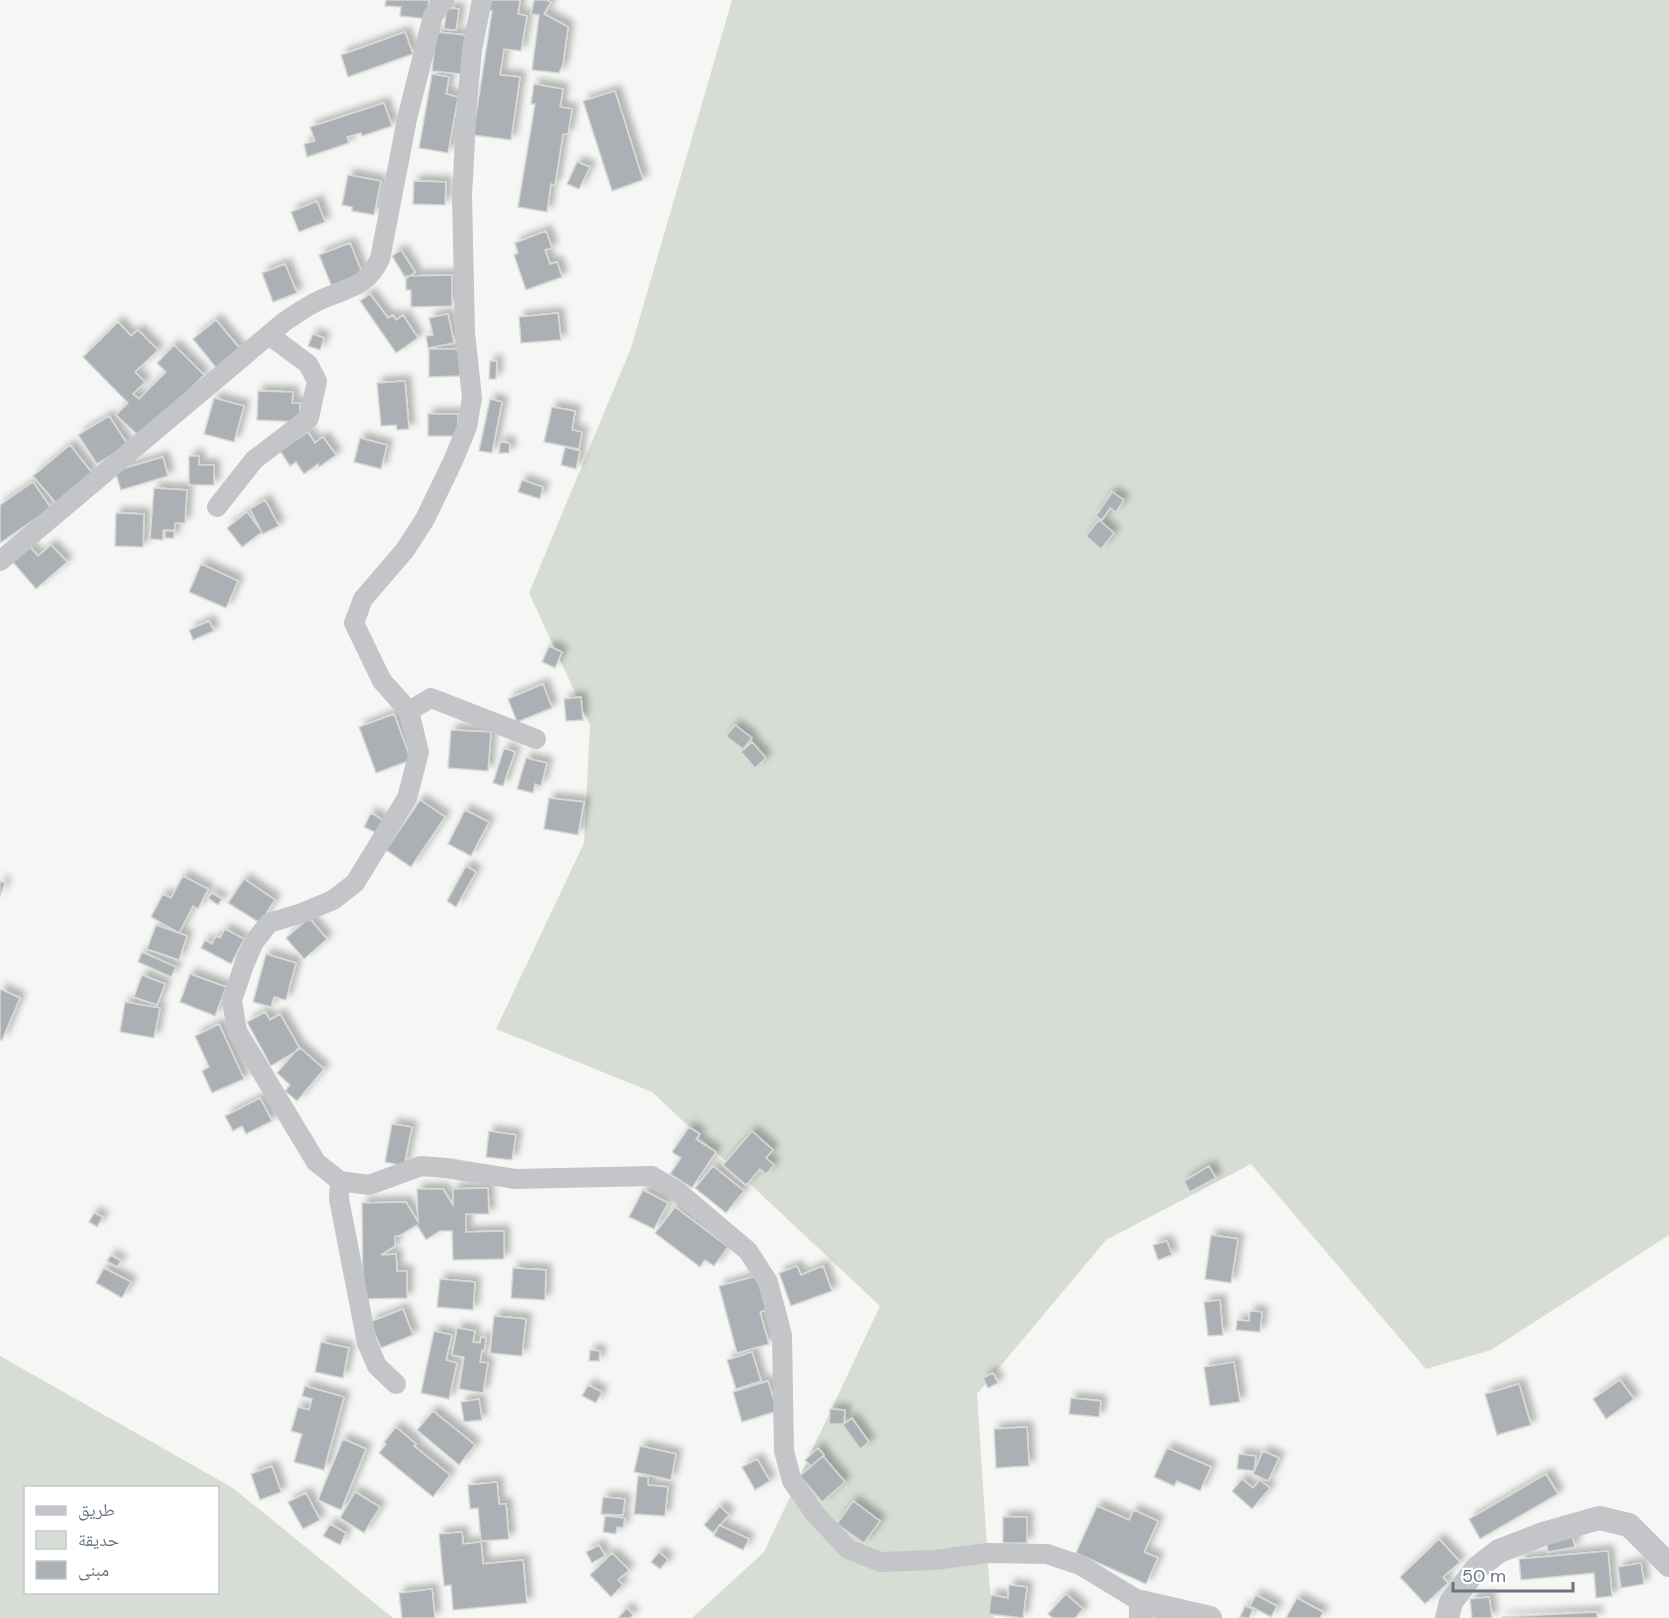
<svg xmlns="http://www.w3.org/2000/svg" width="1669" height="1618" font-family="'DM Sans','Noto Naskh Arabic',sans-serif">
<defs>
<filter id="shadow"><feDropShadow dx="5.5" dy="-5.5" stdDeviation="3" flood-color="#0004"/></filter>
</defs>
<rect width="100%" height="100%" fill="#f6f6f4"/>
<path fill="#d7ddd5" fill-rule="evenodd" d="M732,0h937v1235l-178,115 -65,19 -175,-205 -145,76 -129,154 14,213 3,11h-302l72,-66 116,-246 -228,-214 -156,-63 88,-186 6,-118 -61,-132 102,-245z
M0,1356l233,132 160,130h-393zM26,1488h192v104h-192z"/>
<path fill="#abb0b5" stroke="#d8d8d6" stroke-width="1.5" filter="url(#shadow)" d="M386,0h43l-2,19 -27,-3 1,-9 -16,-1z
M490,0h30l-2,14 9,2 -6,35 -17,-2 -4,26 20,2 -9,63 -38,-5 19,-124 -3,-1z
M534,0h12l5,2 -7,12 24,13 -5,37 -4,9 -27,-3 7,-55 -8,-1z
M447,8l12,1 -3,21 -12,-1z
M405,32l8,22 -65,23 -7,-22z
M436,32l29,3 -4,39 -29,-3z
M432,74l17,3 -3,17 12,3 -10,56 -29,-5z
M534,84l29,5 -3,18 12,2 -4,25h-5l-8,51 -4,-1 -4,28 -29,-5 17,-103h-4z
M615,91l28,89 -31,11 -29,-90z
M384,103l8,23 -30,10 -1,-3 -14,4 2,6 -42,14 -3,-13 11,-3 -5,-14z
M577,162l13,5 -11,22 -12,-5z
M348,175l33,6 -7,34 -22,-4v-4l-10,-2z
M414,181l32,1 -1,23 -32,-1z
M317,201l8,21 -26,10 -8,-20z
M546,231l6,17 -7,2 5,14 7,-2 5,15 -36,13 -12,-35 4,-2 -3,-10z
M350,243l13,32 -31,12 -13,-32z
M401,250l14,22 -9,7 -14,-23z
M285,264l12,29 -24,9 -11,-29z
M452,275v31l-41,1v-17h-5v-14z
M370,294l18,24 5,-3 3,5 7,-5 15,23 -22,15 -36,-52z
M558,313l3,27 -40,3 -2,-26z
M448,314l6,29 -26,5 -2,-12 7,-1 -4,-17z
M216,320l25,30 -24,19 -24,-30z
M118,322l13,14 7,-6 20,20 -23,22 10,10 -12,12 6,5 27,-27 -9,-9 17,-18 30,30 -63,63 -25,-23 12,-12 -45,-46z
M313,334l11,4 -4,12 -12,-4z
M429,349h31v27l-31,1z
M490,361h7l-1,18h-7z
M405,381l4,48 -12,1 -1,-5 -15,1 -4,-43z
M258,391l35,1 -1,11h8v19l-43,-2z
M214,398l30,8 -10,36 -30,-8z
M490,399l12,3 -10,51 -13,-2z
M552,407l23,4 -3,19 10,2 -3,17 -35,-7z
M428,414h30v22h-30z
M109,416l19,29 -31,19 -19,-29z
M308,432l7,11 8,-6 13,18 -17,12 -1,-3 -14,10 -8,-12 -6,4 -10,-15z
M360,438l27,7 -6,24 -27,-7z
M500,442l10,1 -1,10h-10z
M70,445l22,28 -36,30 -23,-27z
M565,447l15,4 -4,18 -15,-4z
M189,456h10v9h15v20h-25z
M163,457l5,19 -47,14 -6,-19z
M522,480l21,7 -3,12 -22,-7z
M33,482l18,26 -51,35v-38z
M154,488l33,2 -2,33h-10v7h-12v10l-13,-1z
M1112,492l12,8 -8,12 -6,-4 -8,12 -6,-4z
M265,500l14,26 -16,8 -13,-25z
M247,512l15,20 -20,15 -15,-19z
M116,513l28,1 -1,33 -28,-1z
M1099,520l15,13 -13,16 -15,-13z
M165,531h9v7h-9z
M51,545l16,17 -31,27 -24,-28 17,-15 9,10z
M201,564l37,17 -12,27 -37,-16z
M209,621l5,10 -21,9 -4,-10z
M549,646l13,6 -7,16 -13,-6z
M543,684l9,24 -35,14 -9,-23z
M581,697l2,23 -17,1 -2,-22z
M394,714l17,46 -35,13 -17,-46z
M735,725l17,13 -9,11 -17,-13z
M451,730l40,2 -3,39 -40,-3z
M752,742l14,16 -11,10 -14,-16z
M504,748l11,4 -12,34 -10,-3z
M526,758l21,5 -6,23 -6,-2 -2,9 -16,-4z
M549,798l35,4 -6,33 -34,-6z
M420,800l25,17 -34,50 -25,-17z
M465,810l24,12 -18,34 -23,-12z
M371,813l12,7 -7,13 -12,-6z
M466,866l10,6 -20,35 -9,-6z
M183,876l25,13 -10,20 -5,-3 -14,27 -28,-16 12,-23 8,4z
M244,879l31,21 -15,23 -32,-20z
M0,881l5,2 -5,14z
M212,893l10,6 -4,6 -10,-7z
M309,918l18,21 -23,20 -18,-21z
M156,925l31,11 -8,24 -32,-11z
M225,929l19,10 -13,25 -30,-16 4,-8 7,4 4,-8 4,2z
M142,952l34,15 -5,10 -33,-15z
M266,954l30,9 -10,37 -12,-3 -3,10 -18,-5z
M190,974l36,13 -11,29 -35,-14z
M142,975l23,9 -8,21 -23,-8z
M0,989l20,9 -18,42h-2z
M125,1002l35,6 -6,30 -34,-6z
M265,1012l5,8 10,-6 20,35 -29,17 -24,-44z
M219,1024l25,55 -32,14 -10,-22 7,-4 -14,-31z
M299,1047l25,22 -27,32 -12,-10 5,-6 -13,-12z
M260,1098l12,23 -26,13 -4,-8 -9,5 -8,-15z
M392,1124l20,3 -8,39 -19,-4z
M689,1127l11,7 -4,5 20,13 -24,36 -22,-14 11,-16 -9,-6z
M489,1131l27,4 -4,25 -26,-3z
M752,1131l21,19 -7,8 8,7 -8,9 -6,-5 -14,16 -23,-20z
M713,1166l31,25 -18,22 -31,-25z
M1209,1166l7,12 -26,14 -6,-11z
M488,1188l1,26h-23v18l38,-1v28l-51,1 -1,-29h-12l-14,9 -9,-15 -18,11h-4v10l-14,9 15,-1 1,17h10v27l-44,1 -1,-96 44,-1 12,20 -1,-33h26l10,16v-16z
M643,1190l25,13 -14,26 -25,-12z
M675,1207l53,40 -14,19 -9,-6 -5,7 -45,-34z
M94,1213l9,4 -6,10 -8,-5z
M1211,1235l27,4 -7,44 -26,-4z
M1167,1241l5,14 -14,5 -5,-15z
M111,1255l10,6 -4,6 -10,-6z
M797,1266l4,9 22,-9 9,25 -41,15 -12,-33z
M104,1268l27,14 -9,16 -26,-15z
M513,1268l33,2 -1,30 -34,-2z
M757,1276l9,34 -6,2 9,32 -32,9 -18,-67z
M440,1279l35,3 -2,28 -36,-3z
M1220,1300l3,35 -15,1 -4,-34z
M403,1309l10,26 -32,13 -11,-26z
M1250,1311l12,1 -2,20 -24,-2 1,-10 12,1z
M494,1316l32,3 -4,37 -32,-3z
M457,1328l18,3 -2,11 7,1 1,-6 5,1 -2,13 -2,-1 -2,12 8,1 -5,30 -24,-4 5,-32 -12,-2z
M434,1331l18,4 -6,25 11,3 -8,36 -28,-6z
M321,1342l28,6 -6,30 -28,-6z
M590,1350l10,1 -1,10h-10z
M752,1352l9,29 -25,8 -9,-29z
M1234,1362l6,40 -30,4 -6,-39z
M993,1373l5,10 -10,5 -5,-10z
M1620,1380l14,19 -28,20 -13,-20z
M768,1381l9,30 -35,11 -9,-30z
M1519,1384l12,41 -34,10 -12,-41z
M588,1385l14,7 -6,11 -14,-7z
M305,1386l39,11 -20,73 -30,-8 8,-28 -11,-3 7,-24 11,3 3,-11 -10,-3z
M1071,1398l30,3 -2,16 -30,-3z
M479,1399l3,21 -18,2 -3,-20z
M830,1409l15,1 -1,14h-15z
M433,1411l42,34 -16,20 -42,-35z
M852,1418l17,24 -9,7 -17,-24z
M396,1427l20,17 -2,2 36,29 -17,22 -54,-44 7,-9 -2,-2z
M1027,1427l2,39 -33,2 -2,-39z
M343,1439l23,10 -25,61 -23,-10z
M640,1446l36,8 -5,26 -37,-8z
M818,1448l6,7 -13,11 -6,-6z
M1167,1448l44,19 -11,24 -23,-10 -3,5 -20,-9z
M1263,1451l16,7 -11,23 -15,-7z
M1239,1454l17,2 -2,15 -17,-2z
M823,1456l22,26 -23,20 -22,-26z
M757,1459l13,22 -15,9 -13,-23z
M272,1466l9,26 -21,8 -9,-26z
M1546,1474l12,20 -78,45 -11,-20z
M638,1476l10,1v8l20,2 -3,29 -31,-2z
M1242,1479l11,9 7,-8 10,8 -18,21 -20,-18z
M497,1482l2,22h7l3,35 -28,2 -3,-33 -8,1 -2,-24z
M355,1492l25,15 -16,26 -24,-15z
M306,1493l14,27 -17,9 -15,-27z
M603,1497l22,2 -2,16 -22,-1z
M853,1501l27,20 -16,22 -27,-19z
M720,1506l9,9 -16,18 -9,-8z
M1097,1506l32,14 5,-10 24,11 -14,31 14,6 -12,26 -70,-31z
M605,1516l20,2 -2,10 -6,-1 -1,7 -13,-2z
M1003,1517h24v26h-24z
M330,1524l16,9 -6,12 -17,-9z
M719,1525l30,14 -6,11 -29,-14z
M462,1532l1,12 18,-2 2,22 40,-4 4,43 -74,7 -2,-25 -7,1 -5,-52z
M1572,1535l3,12 -27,5 -2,-11z
M1439,1539l21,23 -17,15 5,6 -23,21 -25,-27z
M599,1545l6,11 -13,7 -6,-11z
M1608,1551l4,45 -16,2 -2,-25 -73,7 -2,-21z
M659,1552l9,8 -8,9 -9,-7z
M612,1553l17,17 -11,10 5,5 -12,12 -21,-22z
M1641,1563l3,21 -23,4 -3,-21z
M1009,1585l18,2 -4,31 -34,-4 2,-19 17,3z
M432,1589l3,29h-33l-3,-25z
M1066,1594l17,15 -8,9h-22l-5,-4z
M1256,1595l21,11 -6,11 -21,-11z
M1489,1597l3,21h-20l-2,-19z
M1297,1598l26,14 -3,6h-34z
M1245,1606l8,3 -4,9 -9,-1z
M627,1608l6,7 -3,3h-12z
M1597,1612v6h-95v-1z"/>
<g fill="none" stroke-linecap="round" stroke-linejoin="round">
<path stroke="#c3c5c8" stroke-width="20" d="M482,0l-10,50 -5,53 -5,93 3,137 7,65 -5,29 -14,34 -28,58 -20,31 -42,49 -9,24 28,58 27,30 10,41 -12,46 -52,85 -22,17 -31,13 -33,10 -15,19 -10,23 -12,35 5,31 79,131 24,19 29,4 52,-19 25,2 69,11 137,-3 25,15 71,60 20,31 14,53 2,116 8,30 24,34 32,34 32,13 54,-2 53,-7 60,1 33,11 61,37
M217,507l37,-47 55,-42 8,-37 -9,-17 -39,-29
M0,561l284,-239c12,-8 23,-16 36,-22 28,-13 45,-11 60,-41l27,-140 26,-103 11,-16
M409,711l22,-13 105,41
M340,1181l-1,18 28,144 10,23 19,18"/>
<path stroke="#c3c5c8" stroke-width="24" d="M1141,1618v-16l69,16
M1447,1618l4,-16 26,-34 22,-17 44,-17 56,-16 30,7 40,40"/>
</g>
<rect x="24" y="1486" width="195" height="108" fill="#ffffff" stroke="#c3c7cd" stroke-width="1.5"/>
<rect x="36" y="1506" width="30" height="9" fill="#c3c5c8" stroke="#c3c7cd" stroke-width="1.5"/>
<text x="78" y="1516" font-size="18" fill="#697481">طريق</text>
<rect x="36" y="1531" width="30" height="18" fill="#d7ddd5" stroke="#c3c7cd" stroke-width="1.5"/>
<text x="78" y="1546" font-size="18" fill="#697481">حديقة</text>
<rect x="36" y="1561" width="30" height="18" fill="#abb0b5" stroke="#c3c7cd" stroke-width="1.5"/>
<text x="78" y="1576" font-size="18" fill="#697481">مبنى</text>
<path d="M1453 1582v9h120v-9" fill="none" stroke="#697481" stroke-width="3"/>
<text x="1462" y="1582" font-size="18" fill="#697481" stroke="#ffffff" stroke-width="4.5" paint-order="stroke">50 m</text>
</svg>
